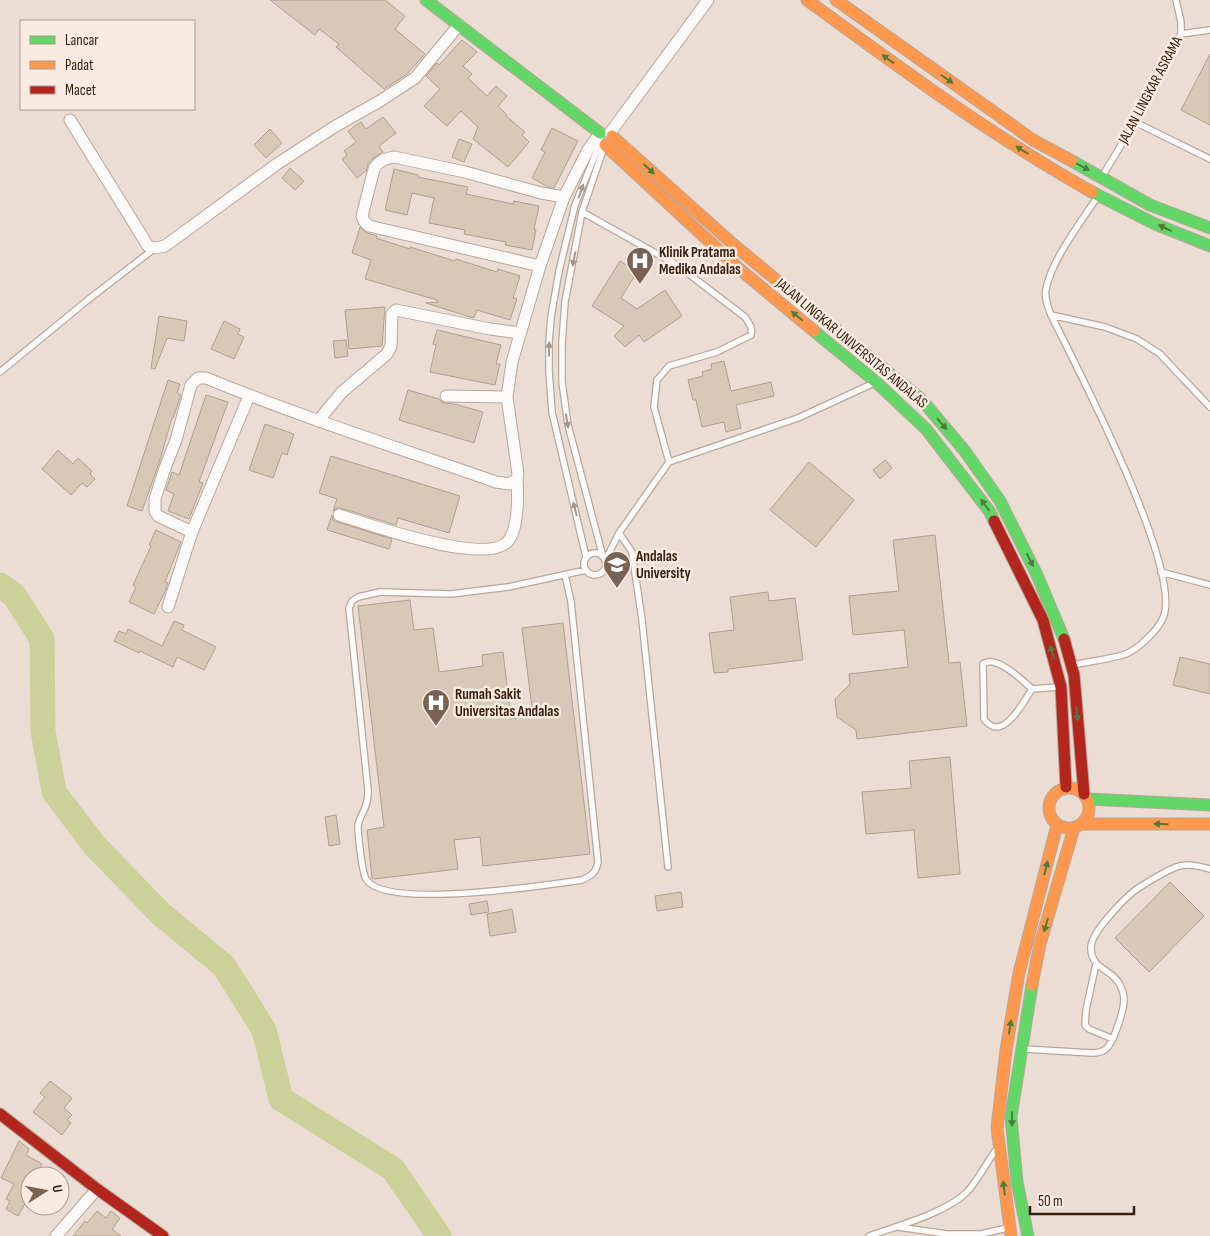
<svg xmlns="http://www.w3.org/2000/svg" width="1210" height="1236" font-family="'Sofia Sans Condensed',sans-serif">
<rect width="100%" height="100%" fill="#ecddd4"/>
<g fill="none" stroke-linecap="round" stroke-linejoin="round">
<path stroke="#ccd099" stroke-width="25" d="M0,585l14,10 28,44 1,92 11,61 41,54 66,68 63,52 40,64 17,69 112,70 46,67"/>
</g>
<path fill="#d7c8b7" stroke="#aea090" d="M270,0h115l20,16 -10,13 30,25 -18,20 -23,15 -48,-42 3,-3 -20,-15 -4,6z
M462,40l15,12 -14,14 9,8 -4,4 19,18 9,-10 11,10 -9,10 9,9 -1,1 19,16 -3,3 7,7 -21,25 -35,-28 5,-12 -17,-16 -14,15 -23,-20 16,-17 -14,-13 11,-13 2,2z
M1210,54v71l-29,-15z
M383,117l13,16 -17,13 4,6 -11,7 -4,5 -2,7 -9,7 -15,-19 5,-4 -3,-4 12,-9 -8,-11 13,-9 5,7z
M552,128l26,13 -24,47 -6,-1 -16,-9 13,-26 -4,-2z
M270,129l12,14 -16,15 -12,-13z
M459,139l13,5 -8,18 -12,-5z
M290,168l14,13 -9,9 -13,-12z
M394,169l24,6v2l50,10 -2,7 47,10 1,-3 25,5 -5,23 2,1 -4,20 -27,-5 1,-3 -42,-8 1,-4 -36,-7 5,-25 -22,-5 -5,22 -22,-5z
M360,227l7,6 10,3 -1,2 34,11v-2l45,14 1,-2 41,13 1,-3 22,7 -7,22 4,1 -7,21 -33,-10 -3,8 -4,-1 -44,-14 12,-1 -1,-2 -72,-21 6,-19 -19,-7z
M620,261l17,11 -16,26 16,11 28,-19 17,26 -38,26 -5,-7 -14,12 -11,-11 10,-10 -32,-20z
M385,307l-3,39 -33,3 -4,-39z
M159,316l28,5 -3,20 -17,-3 -12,31 -4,-1z
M224,321l16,8 -2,5 6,3 -10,22 -23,-10z
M437,330l64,15 -5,19h4l-5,21 -65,-13 6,-27 -3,-1z
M346,340l2,16 -13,2 -2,-17z
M724,361l7,30 40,-9 3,14 -38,9 5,23 -15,4 -2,-10 -22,5 -6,-27h-3l-5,-20 15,-4 -1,-4 10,-3 -1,-5z
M168,380l12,4 -3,9 4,2 -8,23h-1l-13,45 -17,48 -15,-5z
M408,390l31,9 4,4 11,1 29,8 -9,31 -75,-23z
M206,395l22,7 -29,80 4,1 -14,36 -21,-8 6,-17 -8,-4 6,-18 7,3z
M265,424l29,10 -7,21 -5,-2 -9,25 -24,-8z
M58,450l15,14 5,-6 14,13 -2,3 5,5 -8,8 -5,-4 -11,12 -29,-26z
M331,456l129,40 -11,37 -51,-15 -2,7 -55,-17h-4l-4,3 4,-12 -18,-6z
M885,460l7,8 -12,11 -7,-9z
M809,462l45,38 -38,47 -46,-37z
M332,515l1,5 4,2 55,17 -3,10 -62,-19z
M156,530l25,12 -16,40 3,1 -2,6 -12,25 -25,-12 7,-15 -3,-2 18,-39 -2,-1z
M935,535l14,128 11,-1 7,64 -110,13 -1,-9 -19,-13 -2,-18 15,-15 -1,-10 59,-7 -4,-37 -51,5 -4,-39 50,-5 -6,-51z
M768,592l1,9 26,-3 8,62 -75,9v3l-14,1 -5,-40 25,-3 -4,-33z
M410,600l4,30 19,-2 6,44 44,-6 -1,-11 21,-3 8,67 22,-3 -11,-88 41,-5 27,231 -107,12 -3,-29 -26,3 4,29 -84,10 -2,-1 -5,-48 17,-3 -26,-221z
M174,621l10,4 -2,5 34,17 -12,23 -27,-13 -4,10 -33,-16 -1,2 -25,-12 5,-10 7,3 2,-5 34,17z
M1180,657l30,7v30l-37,-9z
M950,757l10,117 -42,4 -4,-48 -48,4 -4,-42 49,-4 -2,-27z
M336,815l4,29 -11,2 -4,-29z
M1170,882l34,34 -55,56 -34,-34z
M681,892l2,15 -26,4 -2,-15z
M487,901l2,11 -18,3 -2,-11z
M512,909l4,23 -26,4 -3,-22z
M50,1081l22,17 -8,10 8,7 -5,5 4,3 -9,12 -29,-23 12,-15 -5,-4z
M19,1141l10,8 -3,6 16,9 -2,5 12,7h-22v18l-12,22 -12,-7 4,-8 -4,-2 8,-15 -13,-6z
M97,1211l9,7 5,-7 9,7 -8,11 9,7h-48l12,-15 2,2z"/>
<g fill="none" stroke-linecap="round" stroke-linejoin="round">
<defs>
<path id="lane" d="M1181,34l29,-4
M1135,122l75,37
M1103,175l32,-53 46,-88v-12l-5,-22
M582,212l95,53 68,52c4,6 8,11 6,18l-34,17 -48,14 -12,14 -3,27 15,55
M1051,315l54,12 32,12 23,15 50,53
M0,372l89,-73 66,-51
M619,533l13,19 10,68 26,247
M584 564a11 11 0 1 1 22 0a11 11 0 1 1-22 0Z
M586,557l-34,-145 -3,-41v-29l2,-25 8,-46 16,-66 25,-62
M603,557l-35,-132 -6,-43v-39l3,-41 17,-90 22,-65
M605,561l14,-28 50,-71 129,-44 76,-35
M1161,572l49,13
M565,575l6,27 27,260c-2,11 -6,13 -16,18 -35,5 -198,30 -216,-1 -4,-7 -8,-44 -8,-53 1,-8 6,-14 8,-21 2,-5 2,-10 2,-15l-19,-182 3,-7 6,-4 22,-5 71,2 57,-7 78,-17
M1073,665c13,-3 45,-7 55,-12 12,-6 30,-23 35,-35 21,-47 -87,-252 -112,-303 -3,-8 -7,-17 -5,-26 6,-30 35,-67 52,-93
M1032,689c-9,14 -30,55 -48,30l-1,-55c13,-10 39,16 49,25l26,-2
M1096,964l-10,46 -1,15 4,4 24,10
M1024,1049l68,4c5,0 10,-1 14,-4 8,-7 18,-39 18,-50 0,-4 -2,-10 -4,-14 -7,-16 -29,-15 -29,-37 -1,-15 36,-53 49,-61 11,-7 24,-15 36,-20 11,-4 23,-1 34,2
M898,1227l49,7h34l26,-6
M869,1236c28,-10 77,-23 98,-44 11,-12 19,-28 28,-41"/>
<path id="street" d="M70,120l78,126 7,2 10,-2 112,-82 57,-37 46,-26 35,-23 44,-53
M610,133l98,-133
M540,266l-171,-40 -5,-5 -2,-5 12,-47c5,-9 11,-10 20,-12l71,15 76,21 23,4
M446,396l61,1
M318,421l24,-29 45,-38 4,-8 1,-32 4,-4 94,19 30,4
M339,515c29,9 150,53 170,25 10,-15 9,-44 8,-61
M192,532l-34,-16 -3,-5v-12l10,-31 11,-28 15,-55 7,-7h8c95,39 193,70 290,104l13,2 8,-5 1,-5 -11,-77 5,-35 28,-96 24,-69 24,-47 10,-14
M168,607l24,-75 57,-136
M56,1236l41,-47"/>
<path id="fast" d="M426,0l174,133
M1072,161l78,44 60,23
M1092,192l63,32 55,22
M814,331l62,51 50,47 64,83 4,9
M854,344l67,55 43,51 36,51 37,74 27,64
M1088,799l122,6
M1028,1236l-11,-54 -6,-65 21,-132"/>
<path id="slow" d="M807,0c93,68 185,136 285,192
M836,0l197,140 39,21
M612,136l122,109 120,99
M605,145l132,122 77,64
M1049 808a20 20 0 1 1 40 0a20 20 0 1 1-40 0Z
M1082,824h128
M1032,985l8,-41 34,-116
M1011,1236l-14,-108 9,-78 13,-77 38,-148"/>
<path id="jam" d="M994,521l49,99 18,67 5,100
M1064,639l10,36 10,119
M0,1114l97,75 66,47"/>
</defs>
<use href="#lane" stroke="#b8a699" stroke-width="8"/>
<use href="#street" stroke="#b8a699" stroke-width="13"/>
<use href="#fast" stroke="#b8a699" stroke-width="13"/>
<use href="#slow" stroke="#b8a699" stroke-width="13"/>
<use href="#jam" stroke="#b8a699" stroke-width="13"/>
<use href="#lane" stroke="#fcfaf9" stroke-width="5.5"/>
<use href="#street" stroke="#fcfaf9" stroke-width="11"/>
<use href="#fast" stroke="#63d668" stroke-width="11"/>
<use href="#slow" stroke="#ff974d" stroke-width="11"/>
<use href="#jam" stroke="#b3261e" stroke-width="11"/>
</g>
<defs><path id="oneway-solid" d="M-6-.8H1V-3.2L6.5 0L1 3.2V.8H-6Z" transform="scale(1.25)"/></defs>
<g fill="#4e7b3b">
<use href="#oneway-solid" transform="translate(888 59) rotate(-144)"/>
<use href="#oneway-solid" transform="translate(947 79) rotate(35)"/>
<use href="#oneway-solid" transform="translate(1022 150) rotate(-149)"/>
<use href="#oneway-solid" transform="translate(1083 167) rotate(28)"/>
<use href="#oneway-solid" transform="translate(649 169) rotate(42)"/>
<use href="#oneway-solid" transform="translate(1165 228) rotate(-155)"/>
<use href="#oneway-solid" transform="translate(797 316) rotate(-140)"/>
<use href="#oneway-solid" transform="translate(942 424) rotate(49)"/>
<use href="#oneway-solid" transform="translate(985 505) rotate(-127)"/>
<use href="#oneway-solid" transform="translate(1030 560) rotate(63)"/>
<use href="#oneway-solid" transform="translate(1052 652) rotate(-107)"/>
<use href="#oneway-solid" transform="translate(1077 714) rotate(86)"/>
<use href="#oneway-solid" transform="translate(1161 824) rotate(-179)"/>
<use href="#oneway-solid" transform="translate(1046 868) rotate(-76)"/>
<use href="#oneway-solid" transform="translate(1046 925) rotate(106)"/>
<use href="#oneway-solid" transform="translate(1010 1027) rotate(-81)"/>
<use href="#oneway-solid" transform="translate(1012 1119) rotate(90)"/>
<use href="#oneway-solid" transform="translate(1004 1188) rotate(-97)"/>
</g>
<g fill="#a4988f">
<use href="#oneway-solid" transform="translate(581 191) rotate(-70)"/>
<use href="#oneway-solid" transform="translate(574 259) rotate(101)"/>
<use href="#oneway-solid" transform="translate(549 349) rotate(-89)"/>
<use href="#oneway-solid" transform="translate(567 421) rotate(81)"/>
<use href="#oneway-solid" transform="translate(575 509) rotate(-104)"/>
</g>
<defs>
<symbol id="hospital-pin" viewBox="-11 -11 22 30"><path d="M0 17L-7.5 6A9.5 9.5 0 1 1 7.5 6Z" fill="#776253" stroke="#f9ebe2"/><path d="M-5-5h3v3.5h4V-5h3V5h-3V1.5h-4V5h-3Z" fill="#fff"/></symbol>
<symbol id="university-pin" viewBox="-11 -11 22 30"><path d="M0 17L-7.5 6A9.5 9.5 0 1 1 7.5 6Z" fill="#776253" stroke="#f9ebe2"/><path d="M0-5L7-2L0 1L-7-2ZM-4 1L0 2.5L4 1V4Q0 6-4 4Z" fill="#fff"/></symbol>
</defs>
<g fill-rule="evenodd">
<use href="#hospital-pin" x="624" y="245" width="32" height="43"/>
<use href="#university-pin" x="601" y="549" width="32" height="43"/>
<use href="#hospital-pin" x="420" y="687" width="32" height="43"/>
</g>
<g text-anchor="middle" stroke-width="5" stroke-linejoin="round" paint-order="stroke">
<g font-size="15" fill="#38200e" stroke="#f9ebe2">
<text transform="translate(1150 90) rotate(-62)" y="5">JALAN LINGKAR ASRAMA</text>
<text transform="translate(852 343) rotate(40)" y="5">JALAN LINGKAR UNIVERSITAS ANDALAS</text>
</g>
<g font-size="15" font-weight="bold" fill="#38200e" stroke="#f9ebe2" text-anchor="start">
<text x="659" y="257">Klinik Pratama<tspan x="659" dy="17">Medika Andalas</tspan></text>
<text x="636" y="561">Andalas<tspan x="636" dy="17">University</tspan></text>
<text x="455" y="699">Rumah Sakit<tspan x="455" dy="17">Universitas Andalas</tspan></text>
</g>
</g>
<rect x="20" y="20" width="175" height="90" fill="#f9ebe2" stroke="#ac9a8d"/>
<rect x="30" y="36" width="25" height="8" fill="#63d668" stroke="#ac9a8d"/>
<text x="65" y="45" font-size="15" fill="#38200e">Lancar</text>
<rect x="30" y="61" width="25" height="8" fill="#ff974d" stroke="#ac9a8d"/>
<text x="65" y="70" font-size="15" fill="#38200e">Padat</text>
<rect x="30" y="86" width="25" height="8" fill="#b3261e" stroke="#ac9a8d"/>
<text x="65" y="95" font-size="15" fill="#38200e">Macet</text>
<g transform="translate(45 1191) rotate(79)"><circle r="24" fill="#f9ebe2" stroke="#ac9a8d"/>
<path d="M0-4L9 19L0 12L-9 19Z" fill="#776253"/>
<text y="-8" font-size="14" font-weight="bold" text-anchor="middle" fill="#38200e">U</text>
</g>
<path d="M1030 1206v8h104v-8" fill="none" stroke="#38200e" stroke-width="2.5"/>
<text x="1038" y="1206" font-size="15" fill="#38200e" stroke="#f9ebe2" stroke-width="4" paint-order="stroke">50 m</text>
</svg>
